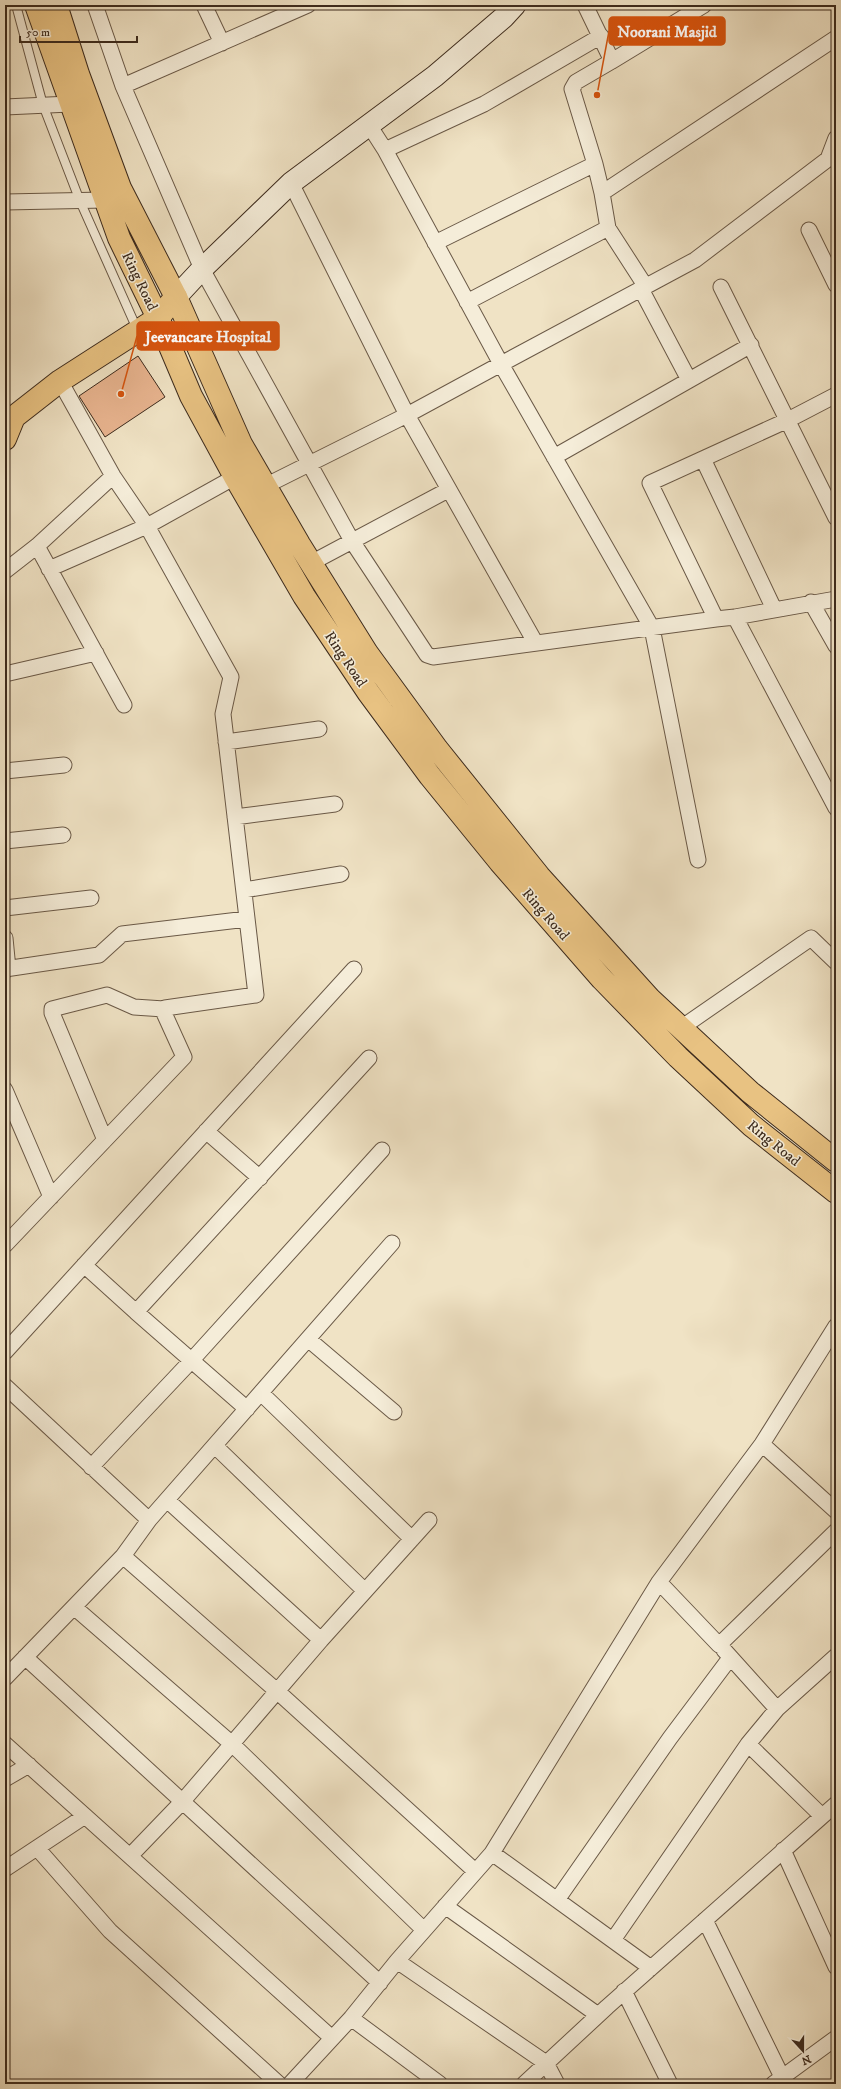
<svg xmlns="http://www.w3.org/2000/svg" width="841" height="2089" font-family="'IM FELL DW Pica',serif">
<rect width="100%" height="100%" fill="#f0e3c5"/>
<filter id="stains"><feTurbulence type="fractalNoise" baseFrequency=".005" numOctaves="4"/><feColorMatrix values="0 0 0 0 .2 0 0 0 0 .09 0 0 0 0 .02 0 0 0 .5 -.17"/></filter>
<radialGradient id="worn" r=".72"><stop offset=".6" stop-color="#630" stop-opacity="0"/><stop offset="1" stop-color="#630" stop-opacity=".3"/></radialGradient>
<path fill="#e7b38e" stroke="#3d2b1d" d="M138,356l27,41 -60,40 -26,-41z"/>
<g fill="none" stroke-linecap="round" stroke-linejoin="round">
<defs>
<path id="lane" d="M16,5l27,100 37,96 57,128"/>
<path id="street" d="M95,5l28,81 79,183 150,272 75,114 6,2 283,-38
M204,5l18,38
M585,5l27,56 92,-56
M123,86l185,-81
M5,107l65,-3
M369,125l16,25 116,214 194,-104 133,-101 8,-21
M385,150l99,-46 117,-68
M595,164l-23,-75 4,-7 36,-21
M291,183l116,232 128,227
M602,193l6,35 38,59
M5,202l100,-2
M809,230l27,55
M435,243l160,-79 7,29 234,-155
M721,287l115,231
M641,289l48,91
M467,302l141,-74
M836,395l-48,25 -138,63 66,136 19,-2 101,-18
M554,457l197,-112
M703,459l71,150
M265,486l142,-71 94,-51 151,264 46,232
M37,546l87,159
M311,563l137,-73
M49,569l98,-43 88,-49
M5,571l32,-25 76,-70
M811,602l25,44
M735,617l101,191
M5,674l91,-21
M226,742l93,-13
M5,771l59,-6
M235,817l100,-13
M5,841l58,-6
M244,890l97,-16
M5,908l86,-10
M5,938l3,31
M5,969l94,-14 23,-21 125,-15
M681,1028l130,-90 25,24
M5,1090l46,107
M206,1131l54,47
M105,1140l-53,-127v-4l55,-14 27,12 30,2
M392,1243l-243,277 -26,36 155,136 197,179
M5,1245l179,-188 -20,-44 1,-5 91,-13 -33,-281 8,-37 -84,-151 -34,-50 -53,-95
M84,1265l52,47 233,-254
M136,1312l111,97
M308,1339l86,73
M5,1352l349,-383
M5,1386l144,134
M261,1393l151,146
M762,1444l74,67
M215,1446l150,145
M91,1467l100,-106 191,-211
M167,1500l154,140
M659,1582l60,63 117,-114
M74,1607l158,137 192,186
M724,1650l53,59 59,-53
M25,1657l355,326
M5,1678l118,-122
M5,1744l327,294
M748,1744l74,72
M5,1779l24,-14
M37,1848l73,83 169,153
M783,1850l53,117
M492,1853l159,115
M130,1856l52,-54 139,-162 108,-120
M5,1869l80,-53
M557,1900l113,-162 60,-80
M445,1906l153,109
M705,1920l77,157
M613,1940l135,-196 29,-35
M397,1961l149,102 11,21
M624,1991l46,93
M351,2018l89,66
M290,2084l61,-66 46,-57 95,-108 167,-271 103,-138 74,-118
M524,2084l83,-77 229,-203
M773,2084l63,-46"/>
<path id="secondary" d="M176,297l26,-28 89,-86 144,-107 69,-59 11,-12"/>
<path id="primary" d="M5,419l9,-2 46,-36 98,-63 18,-21
M5,439l9,-22"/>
<path id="highway" d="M36,5l83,233 39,80 33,78 44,81 69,119 64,96 62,84 70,86 102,117 76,78 73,68 85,67
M56,5l22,69 42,114 56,109 65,147 58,100 68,109 70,96 102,127 111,123 100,93 86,69"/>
</defs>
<use href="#lane" stroke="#6a5947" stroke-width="10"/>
<use href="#street" stroke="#6a5947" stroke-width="17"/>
<use href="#secondary" stroke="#3d2b1d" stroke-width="23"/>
<use href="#primary" stroke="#3d2b1d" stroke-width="24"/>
<use href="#highway" stroke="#3d2b1d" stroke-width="24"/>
<use href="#lane" stroke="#f5edd9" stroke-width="8"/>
<use href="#street" stroke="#f5edd9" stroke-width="15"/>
<use href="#secondary" stroke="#f5edd9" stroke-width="21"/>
<use href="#primary" stroke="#e8c282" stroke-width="22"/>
<use href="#highway" stroke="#e8c282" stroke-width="22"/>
</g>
<g text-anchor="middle" stroke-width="3" stroke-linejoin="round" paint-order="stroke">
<g font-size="15" fill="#3d2b1d" stroke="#f5edd9">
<text transform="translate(140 281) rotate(64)" y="5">Ring Road</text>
<text transform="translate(346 659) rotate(56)" y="5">Ring Road</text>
<text transform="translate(546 914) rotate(49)" y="5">Ring Road</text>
<text transform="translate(774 1143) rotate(39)" y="5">Ring Road</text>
</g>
</g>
<path fill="none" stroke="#d7540e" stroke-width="1.5" d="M597 95L609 31M121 394L137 336"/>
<g fill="#d7540e" stroke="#f5edd9" stroke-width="1.5">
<circle cx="597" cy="95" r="4"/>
<circle cx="121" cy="394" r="4"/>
</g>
<g fill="#d7540e" stroke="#d7540e" stroke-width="1.5">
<rect x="609" y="17" width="116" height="28" rx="4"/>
<rect x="137" y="322" width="142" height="28" rx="4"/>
</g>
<g font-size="16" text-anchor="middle" font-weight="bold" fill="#fff">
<text x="667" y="37">Noorani Masjid</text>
<text x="208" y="342">Jeevancare Hospital</text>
</g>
<rect width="841" height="2089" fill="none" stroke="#f0e3c5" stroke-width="20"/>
<rect x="6" y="6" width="829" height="2077" fill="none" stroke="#3d2b1d" stroke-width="2"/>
<rect x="10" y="10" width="821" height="2069" fill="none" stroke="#3d2b1d"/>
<g transform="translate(803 2051) rotate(159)" stroke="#f5edd9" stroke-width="3" paint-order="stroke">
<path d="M0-3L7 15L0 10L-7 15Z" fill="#3d2b1d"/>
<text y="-6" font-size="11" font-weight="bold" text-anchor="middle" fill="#3d2b1d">N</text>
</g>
<path d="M20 36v6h117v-6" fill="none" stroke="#3d2b1d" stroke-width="2"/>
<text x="26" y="36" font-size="12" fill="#3d2b1d" stroke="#f5edd9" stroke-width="3" paint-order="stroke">50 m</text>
<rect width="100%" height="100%" filter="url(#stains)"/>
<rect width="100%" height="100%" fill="url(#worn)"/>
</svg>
